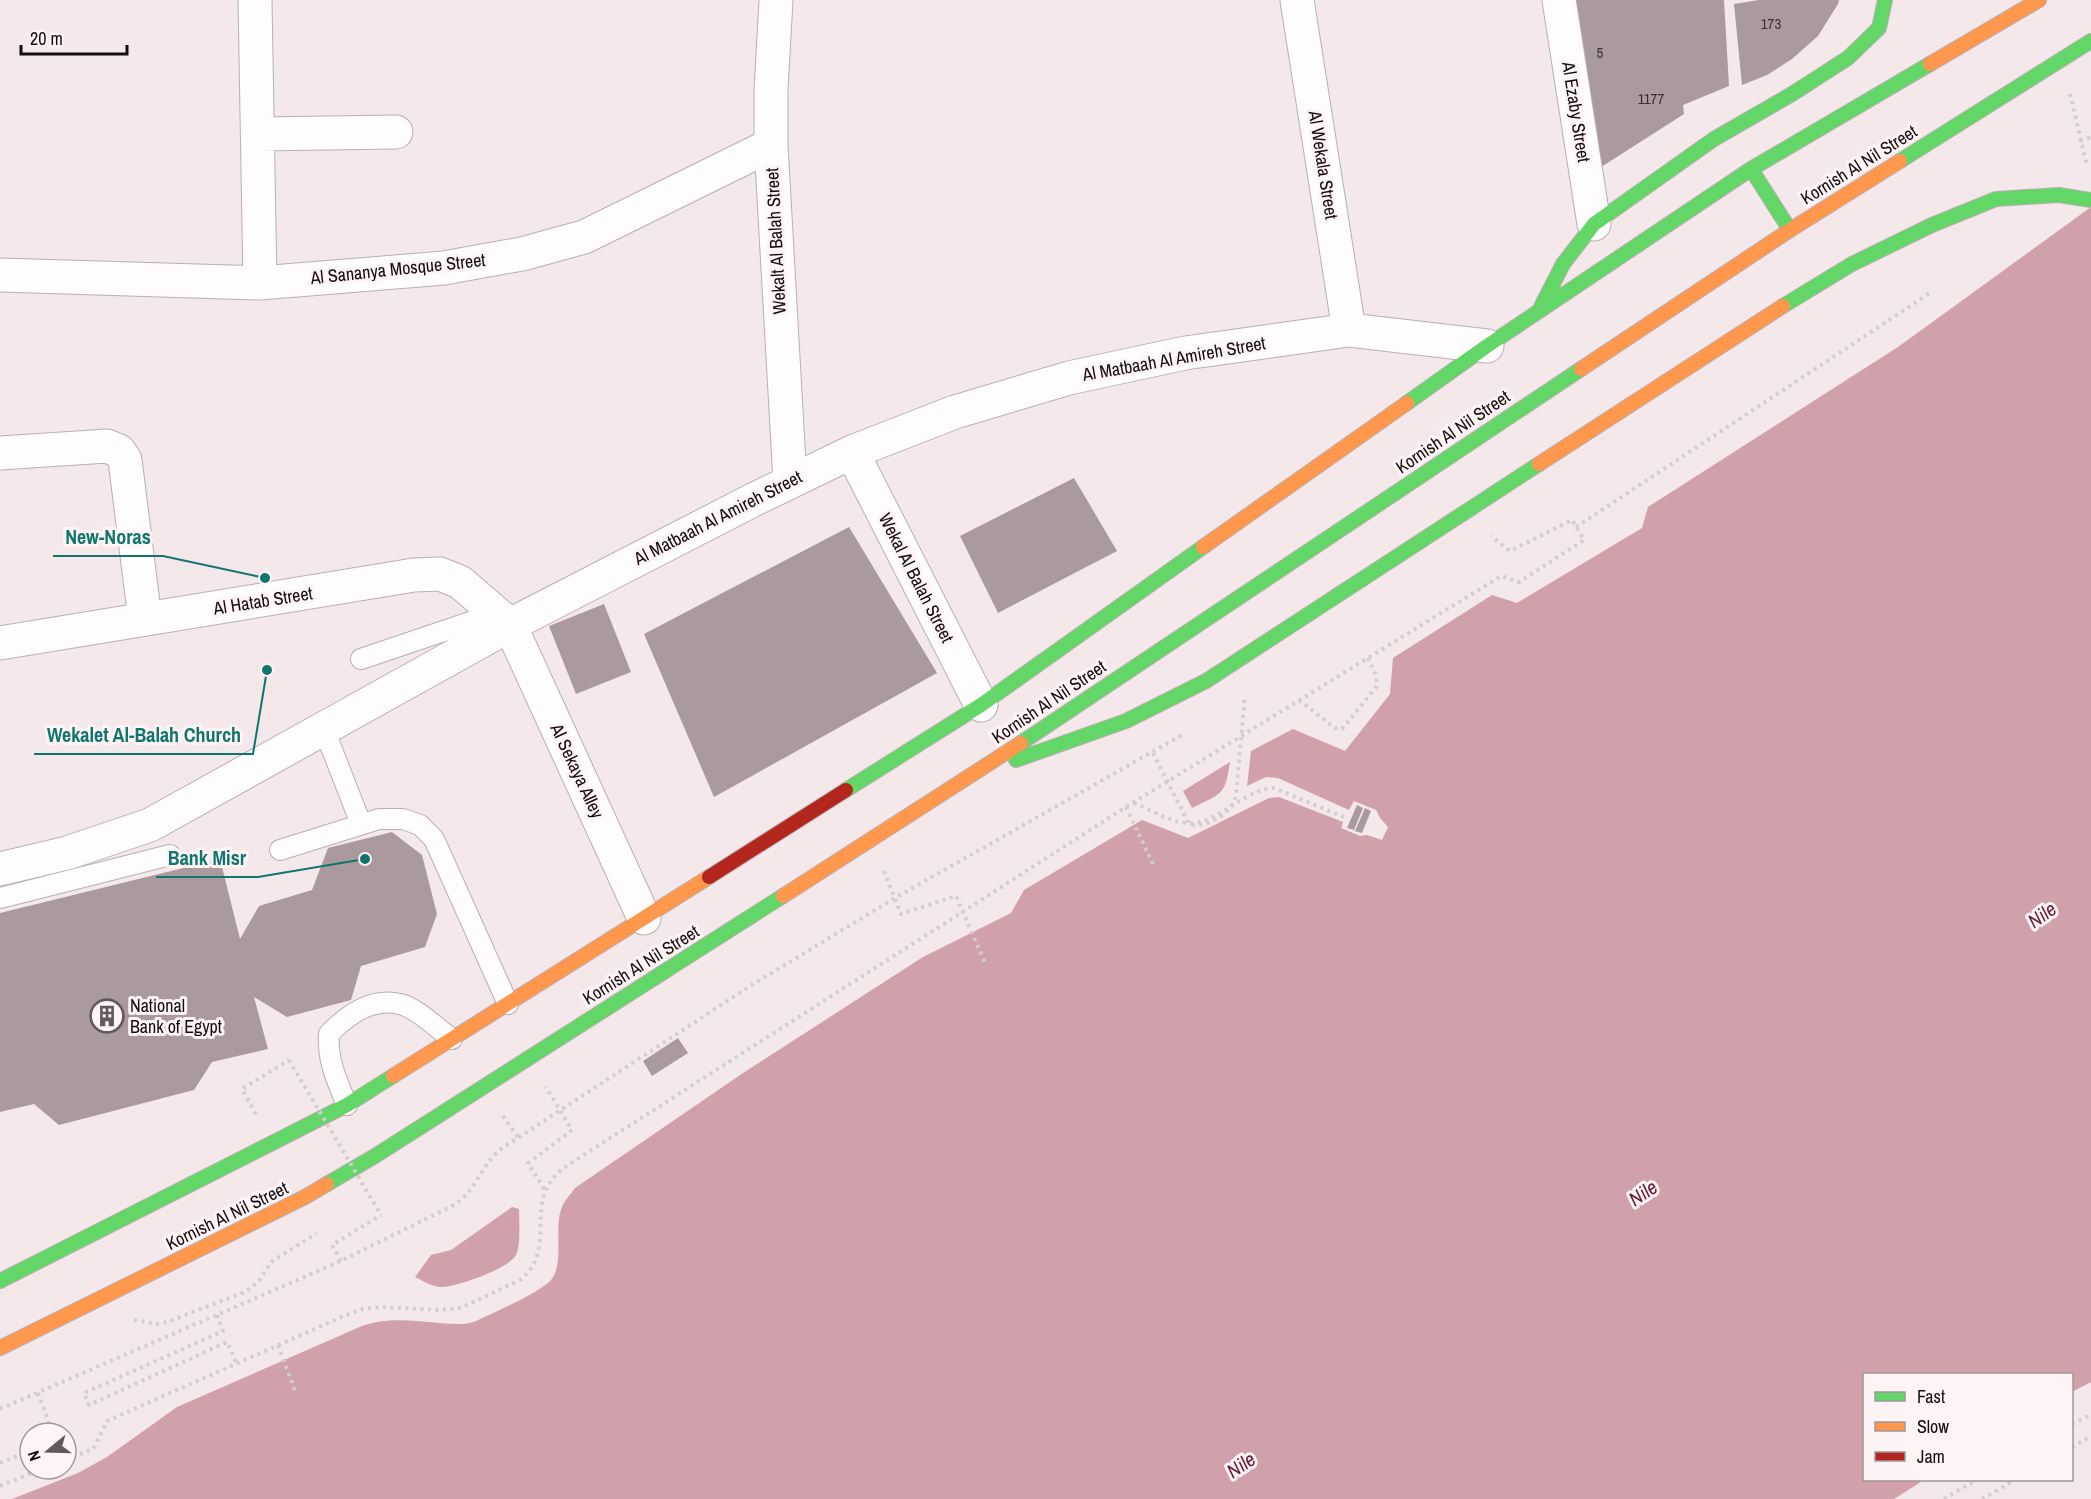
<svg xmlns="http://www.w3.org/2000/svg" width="2091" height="1499" font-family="'Archivo Narrow',sans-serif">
<rect width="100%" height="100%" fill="#f5e8ea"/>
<path fill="#d0a1aa" d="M2091,207v1175l-19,10v-18h-208v106h60l-30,19h-1882l66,-26 29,-16 70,-50 185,-81c35,-12 67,-1 102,-2l10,-2c17,-8 67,-30 77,-42 14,-17 2,-52 11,-73 2,-6 9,-13 13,-19l168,-115 180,-116 88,-44 13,-23 118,-70 46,18 81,-40 10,-1 64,25 -2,6 19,8 7,-1 15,5 6,-13 -8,-9 -4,-8 -22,-9 -5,9 -71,-32 -12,-1 -19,9 4,-35 42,-22 52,22 45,-57 3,-36 99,-63 25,8 125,-75 6,-21 250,-160z
M1230,762c-5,34 -8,31 -38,46l-9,-17z
M512,1207l7,2c0,12 2,36 -3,46 -6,13 -61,33 -76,32 -9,-1 -17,-6 -25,-10l16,-22 20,-5z"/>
<path fill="#aa999d" d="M1571,0h153l5,86 -46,19 1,9 -89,57z
M1759,0h80l-1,4 -20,32 -26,23 -25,16 -25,10 -8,-81z
M1074,478l43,73 -119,62 -38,-77z
M849,527l88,146 -223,124 -70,-163z
M604,604l27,68 -55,22 -27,-68z
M1357,805l6,3 -9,22 -7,-2z
M1365,808l6,3 -9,22 -7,-2z
M392,832l30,23 15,59 -12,33 -64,19 -10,34 -64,17 -33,-20 14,52 -56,13 -18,28 -135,35 -25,-21 -34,8v-199l220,-54 20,80 19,-33 53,-16 16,-42z
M678,1038l10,15 -36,23 -9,-15z"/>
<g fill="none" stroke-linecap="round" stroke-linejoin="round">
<defs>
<path id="lane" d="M361,659l136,-46
M324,729l37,95
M280,850l99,-31h24l17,6 14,14 74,165
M0,898l170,-43
M347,1105c-10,-24 -20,-45 -18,-71 18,-19 43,-37 71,-30 17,4 38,25 52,35"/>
<path id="street" d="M255,0l5,283
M776,0l-5,90v55l19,336
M1297,0l52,330
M1559,0l35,224
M258,134l138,-2
M0,275l260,8 184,-15 38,-7 40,-7 62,-17 187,-92
M852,452l129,253
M0,453l107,-7 12,5 6,9 20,159
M0,643l414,-68 26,-1 20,8 50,43 134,293
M0,869l67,-16 83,-28 360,-200 243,-125 99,-48 103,-40 114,-34 116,-25 164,-23 138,16"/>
<path id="fast" d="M1900,161l191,-120
M1751,169l39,61
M1783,306l69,-42 80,-39 64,-26 63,-4 32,5
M1541,307l22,-43 31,-40 120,-85 78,-45 56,-36 31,-30 6,-28
M1407,403l80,-57 264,-177 179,-105
M1021,743l560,-374
M1016,760l110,-39 80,-40 333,-217
M846,790l135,-85 222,-158
M327,1184l48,-28 408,-260
M0,1281l347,-176 46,-29"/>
<path id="slow" d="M1930,64l109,-64
M1581,369l209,-139 110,-69
M1539,464l244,-158
M1203,547l204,-144
M783,896l238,-153
M393,1076l316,-199
M0,1348l305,-151 22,-13"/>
<path id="jam" d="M709,877l137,-87"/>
</defs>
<use href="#lane" stroke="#b9afb1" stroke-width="22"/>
<use href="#street" stroke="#b9afb1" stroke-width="35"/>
<use href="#fast" stroke="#b9afb1" stroke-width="16"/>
<use href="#slow" stroke="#b9afb1" stroke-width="16"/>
<use href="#jam" stroke="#b9afb1" stroke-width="16"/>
<path stroke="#d2cecf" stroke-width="4" stroke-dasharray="3 4.5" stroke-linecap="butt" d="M2070,94l17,72
M2080,141l11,-4
M1576,527l354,-234
M1299,700l36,28 7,1 35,-43 -1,-11 -8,-17
M1134,803c17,7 36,19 53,20 30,3 56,-34 87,-35l70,29
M1126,807l27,57
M884,871l17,43 55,-18 29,67
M256,1114l-14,-25 47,-29
M503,1116l15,21
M544,1189l-16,-26 44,-33 -26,-43
M341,1261l-9,-16 49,-30
M217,1315l6,16 -139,62 5,12 138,-63 10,22
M134,1320l22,4 11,-2 78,-30 14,-11 12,-19 46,-29
M278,1345l18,48
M38,1393l15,40
M0,1409l341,-148 113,-56c22,-14 27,-40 47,-56l249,-163 145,-88 287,-163
M2072,1424l19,-9
M2072,1447l19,-11
M66,1460l27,-11 14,-28 237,-105 19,-7 18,-2 57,3 23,-2 59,-28c41,-33 -1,-80 45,-113l561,-360 375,-231 18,6 65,-42 -12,-20 -62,31 -19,-15
M0,1463l30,-12
M0,1486l42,-17
M1944,1499l32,-19
M1982,1499l33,-19"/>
<use href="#lane" stroke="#fefcfc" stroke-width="20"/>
<use href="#street" stroke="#fefcfc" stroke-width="33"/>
<use href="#fast" stroke="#63d668" stroke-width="14"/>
<use href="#slow" stroke="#ff974d" stroke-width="14"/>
<use href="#jam" stroke="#b3261e" stroke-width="14"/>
<path stroke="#d2cecf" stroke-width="4" stroke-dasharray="3 4.5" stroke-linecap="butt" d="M1153,753l36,71c17,6 44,-12 47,-29l9,-100
M289,1060l92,155"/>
</g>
<defs>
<symbol id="building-ring" viewBox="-11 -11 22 22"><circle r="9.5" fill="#fef4f5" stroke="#63595b" stroke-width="1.5"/><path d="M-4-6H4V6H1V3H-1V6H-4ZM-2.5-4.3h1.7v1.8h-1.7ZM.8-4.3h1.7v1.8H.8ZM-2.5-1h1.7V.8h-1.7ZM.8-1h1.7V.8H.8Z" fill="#63595b"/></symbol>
</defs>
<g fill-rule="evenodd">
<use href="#building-ring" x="88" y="997" width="38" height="38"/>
</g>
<g text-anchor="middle" stroke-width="6" stroke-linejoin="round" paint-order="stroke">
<g font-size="15" fill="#3a2f32">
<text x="1771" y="29">173</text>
<text x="1600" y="58">5</text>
<text x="1651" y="104">1177</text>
</g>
<g font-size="18" fill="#140c0e" stroke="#fef4f5">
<text transform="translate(1576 112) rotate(81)" y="6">Al Ezaby Street</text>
<text transform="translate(1323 165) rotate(81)" y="6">Al Wekala Street</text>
<text transform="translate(1859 165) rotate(-32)" y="6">Kornish Al Nil Street</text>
<text transform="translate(776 241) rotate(-93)" y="6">Wekalt Al Balah Street</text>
<text transform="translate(398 269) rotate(-6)" y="6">Al Sananya Mosque Street</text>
<text transform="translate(1174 359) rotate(-10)" y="6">Al Matbaah Al Amireh Street</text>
<text transform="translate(1453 432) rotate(-34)" y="6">Kornish Al Nil Street</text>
<text transform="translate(718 518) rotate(-27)" y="6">Al Matbaah Al Amireh Street</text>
<text transform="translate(916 578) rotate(63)" y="6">Wekal Al Balah Street</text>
<text transform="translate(263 601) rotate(-9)" y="6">Al Hatab Street</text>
<text transform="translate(1049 702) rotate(-34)" y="6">Kornish Al Nil Street</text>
<text transform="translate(577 771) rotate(65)" y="6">Al Sekaya Alley</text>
<text transform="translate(641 965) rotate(-32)" y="6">Kornish Al Nil Street</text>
<text transform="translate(227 1216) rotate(-26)" y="6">Kornish Al Nil Street</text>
</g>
<g font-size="18" fill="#140c0e" stroke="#fef4f5" text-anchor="start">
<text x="130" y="1012">National<tspan x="130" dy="21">Bank of Egypt</tspan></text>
</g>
<g font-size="20" font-style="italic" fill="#671c33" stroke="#fef4f5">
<text transform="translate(2042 915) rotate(-35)" y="7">Nile</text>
<text transform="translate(1643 1193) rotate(-34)" y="7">Nile</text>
<text transform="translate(1241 1465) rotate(-34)" y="7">Nile</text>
</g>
</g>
<path fill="none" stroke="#0f766e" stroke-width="2" d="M265 578L163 556H53M267 670L253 754H34M365 859L258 877H156"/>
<g fill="#0f766e" stroke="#fef4f5" stroke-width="2">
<circle cx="265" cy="578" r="6"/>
<circle cx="267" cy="670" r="6"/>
<circle cx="365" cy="859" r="6"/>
</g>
<g font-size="20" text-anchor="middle" font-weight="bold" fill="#0f766e" stroke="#fef4f5" stroke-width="6" stroke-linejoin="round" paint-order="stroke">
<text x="108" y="544">New-Noras</text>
<text x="144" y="742">Wekalet Al-Balah Church</text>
<text x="207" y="865">Bank Misr</text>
</g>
<rect x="1863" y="1373" width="210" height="108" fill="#fef4f5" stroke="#a09799" stroke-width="1.5"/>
<rect x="1875" y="1392" width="30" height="9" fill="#63d668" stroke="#a09799" stroke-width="1.5"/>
<text x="1917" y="1403" font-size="18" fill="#140c0e">Fast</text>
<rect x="1875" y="1422" width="30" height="9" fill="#ff974d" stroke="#a09799" stroke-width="1.5"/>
<text x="1917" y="1433" font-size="18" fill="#140c0e">Slow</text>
<rect x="1875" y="1452" width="30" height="9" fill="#b3261e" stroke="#a09799" stroke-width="1.5"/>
<text x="1917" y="1463" font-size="18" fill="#140c0e">Jam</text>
<g transform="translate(48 1451) rotate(251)"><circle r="28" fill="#fef4f5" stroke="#a09799" stroke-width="1.5"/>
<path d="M0-4.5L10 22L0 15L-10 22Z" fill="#63595b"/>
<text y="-9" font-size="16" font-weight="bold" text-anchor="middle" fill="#140c0e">N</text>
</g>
<path d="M21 45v9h106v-9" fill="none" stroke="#140c0e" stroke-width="3"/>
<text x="30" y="45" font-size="18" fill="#140c0e" stroke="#fef4f5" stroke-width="4.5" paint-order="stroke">20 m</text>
</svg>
